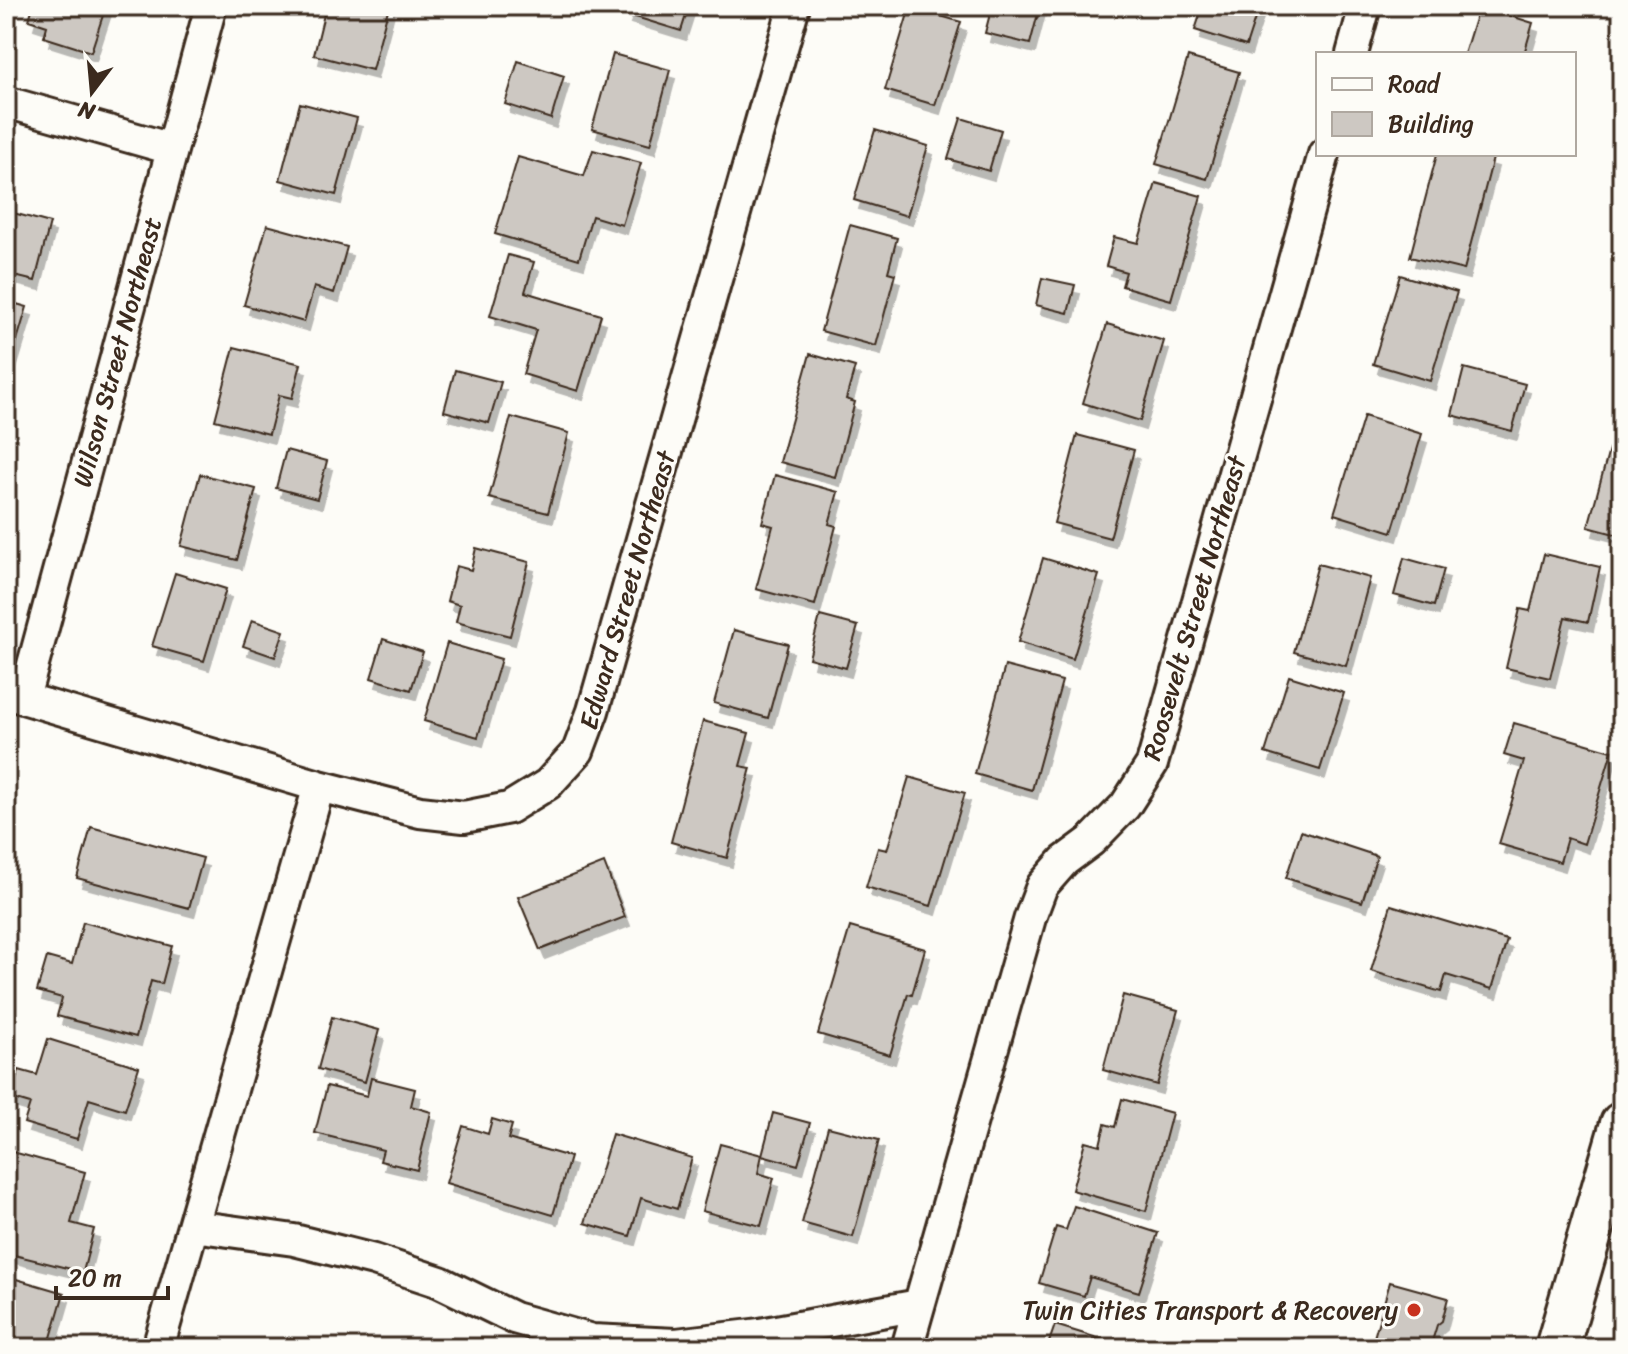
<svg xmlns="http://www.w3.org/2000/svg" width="1628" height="1354" font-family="Sriracha,sans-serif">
<defs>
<filter id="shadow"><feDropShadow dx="5" dy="9" stdDeviation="0" flood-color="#0004"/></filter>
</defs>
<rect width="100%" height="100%" fill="#fdfcf7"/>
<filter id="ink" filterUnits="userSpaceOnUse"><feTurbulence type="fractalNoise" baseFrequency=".0125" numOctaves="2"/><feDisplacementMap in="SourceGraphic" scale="16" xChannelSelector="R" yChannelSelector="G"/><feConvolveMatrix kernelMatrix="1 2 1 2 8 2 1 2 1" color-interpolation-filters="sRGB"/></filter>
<g filter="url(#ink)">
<path fill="#cdc8c2" stroke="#3b2a1e" stroke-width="2" filter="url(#shadow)" d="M33,6h73l-15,46 -47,-15 3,-11 -18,-6z
M326,6h63l-17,64 -58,-15z
M629,6h60l-8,25 -55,-17z
M992,6h48l-10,38 -45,-11z
M1203,6h56l-13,40 -51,-16z
M1479,6l54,17 -9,31h-60z
M910,7l51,15 -26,83 -50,-15z
M613,54l57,16 -20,75 -58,-16z
M1188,57l51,15 -32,107 -51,-15z
M518,61l46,15 -13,43 -46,-15z
M300,103l57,15 -21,77 -56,-15z
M961,118l40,12 -12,41 -41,-12z
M875,130l53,16 -21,70 -53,-16z
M593,150l48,13 -19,62 -30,-9 -13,43 -84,-25 23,-77 66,19z
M1437,154h41l15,4 -29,112 -54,-13z
M1156,183l45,13 -30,104 -49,-14 4,-14 -20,-6 8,-29 24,6z
M6,211l44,12 -15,58 -29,-7z
M267,225l80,22 -13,46 -20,-6 -10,35 -60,-17z
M850,225l47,13 -9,34 7,2 -19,72 -55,-15z
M508,255l26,7 -9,30 76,23 -23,76 -55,-17 13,-44 -46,-14z
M1400,275l57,17 -27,89 -57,-17z
M1042,278l33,7 -7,28 -32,-8z
M6,301l21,6 -21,70z
M1107,324l57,17 -24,80 -57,-18z
M234,347l67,17 -9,34 -13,-3 -10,39 -54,-14z
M810,354l45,13 -9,32 9,3 -20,75 -55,-15z
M1464,368l61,16 -13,47 -60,-16z
M455,370l46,12 -12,41 -45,-12z
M1364,416l58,18 -30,98 -58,-18z
M511,417l58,16 -21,80 -59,-15z
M1614,432l8,2v102l-34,-9z
M1077,435l57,15 -24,88 -56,-15z
M286,450l41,11 -10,38 -41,-11z
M200,474l56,15 -19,71 -56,-14z
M775,475l63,17 -9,32 7,2 -21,79 -59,-16 17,-63 -11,-3z
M476,548l53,14 -19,74 -54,-14 4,-17 -13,-4 9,-35 15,4z
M1544,554l56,13 -12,55 -23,-5 -15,61 -44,-10 14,-59 10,2z
M1043,558l56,17 -26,84 -55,-17z
M1404,558l40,11 -10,37 -40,-11z
M1318,564l52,14 -24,88 -52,-14z
M175,573l51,16 -22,72 -52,-15z
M820,616l38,10 -12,42 -37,-10z
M252,620l32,11 -9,26 -32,-11z
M734,630l54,14 -20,74 -54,-15z
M383,639l40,13 -12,38 -40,-12z
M447,643l54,16 -23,78 -54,-16z
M1005,666l57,15 -30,109 -57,-16z
M1289,676l55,17 -24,77 -55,-17z
M703,721l46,12 -9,33 11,2 -24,90 -56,-16z
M1514,723l98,28 -28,93 -17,-6 -7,24 -61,-18 25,-83 -20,-6z
M909,777l56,16 -34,113 -65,-19 12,-39 9,2z
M91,827l112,31 -14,50 -112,-30z
M1301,831l76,25 -15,46 -76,-24z
M604,863l21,54 -85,33 -22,-53z
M1391,905l116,35 -15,49 -46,-14 -5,17 -70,-21z
M83,922l89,24 -10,38 -11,-3 -15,56 -79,-21 5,-18 -25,-7 10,-34 25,7z
M850,927l75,22 -13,46 -4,-1 -18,61 -72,-21z
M1123,995l55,15 -21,75 -54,-15z
M332,1017l47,13 -14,52 -47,-13z
M48,1039l91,28 -14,43 -36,-11 -12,40 -53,-16 6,-19 -20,-6 9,-28 18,5z
M371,1078l44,11 -4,17 20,6 -14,58 -37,-9 3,-11 -68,-17 12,-47 40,10z
M1122,1099l50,14 -26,98 -74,-21 13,-49 15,4 5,-21 10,3z
M773,1113l37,10 -12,42 -36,-10z
M492,1119l20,6 -4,14 62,18 -17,58 -107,-32 17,-57 25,8z
M828,1127l51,13 -26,97 -51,-14z
M612,1134l80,24 -15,51 -36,-11 -11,38 -45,-13z
M720,1144l42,11 -4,18 16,5 -13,48 -59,-15z
M13,1152l72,20 -14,51 23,6 -11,43 -77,-19v-73z
M1074,1206l84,27 -19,59 -49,-15 -6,19 -45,-13 17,-56 10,3z
M6,1276l58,17 -16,55h-42z
M1390,1282l58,16 -6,23 -5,4 -7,23h-59z
M1055,1325l49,15 -2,8h-55z"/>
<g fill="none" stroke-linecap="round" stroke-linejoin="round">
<defs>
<path id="street" d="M1352,54l13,-48
M6,102l166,47
M6,693l313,93 101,26 44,5 45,-9 39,-24 30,-33 15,-40 201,-705
M24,698l187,-692
M193,1226l101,14 80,20 66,22 74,36 78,22 84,4 84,-10 159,-29
M158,1348l161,-562
M907,1348l123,-430 12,-32 22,-25 27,-20 34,-35 27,-42 172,-610"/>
<path id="secondary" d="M1557,1348l65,-224"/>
</defs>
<use href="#street" stroke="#3b2a1e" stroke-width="36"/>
<use href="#secondary" stroke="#3b2a1e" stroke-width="48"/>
<use href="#street" stroke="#fdfcf7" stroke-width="30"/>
<use href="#secondary" stroke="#fdfcf7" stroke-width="42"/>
</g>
</g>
<circle fill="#c8321e" stroke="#fdfcf7" stroke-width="3" cx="1414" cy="1310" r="8"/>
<g text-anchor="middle" stroke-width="6" stroke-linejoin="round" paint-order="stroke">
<g font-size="26" fill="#3b2a1e" stroke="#fdfcf7">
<text transform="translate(117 352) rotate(-75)" y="9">Wilson Street Northeast</text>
<text transform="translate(627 590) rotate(-74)" y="9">Edward Street Northeast</text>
<text transform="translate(1194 608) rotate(-74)" y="9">Roosevelt Street Northeast</text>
</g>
<g font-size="26" fill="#3b2a1e" stroke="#fdfcf7" text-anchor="end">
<text x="1398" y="1319">Twin Cities Transport &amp; Recovery</text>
</g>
</g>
<rect width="1628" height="1354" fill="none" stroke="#fdfcf7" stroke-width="32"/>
<rect x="16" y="16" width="1596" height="1322" fill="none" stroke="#3b2a1e" stroke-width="3" filter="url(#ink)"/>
<rect x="1316" y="52" width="260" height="104" fill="#fdfcf7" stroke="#afa8a0" stroke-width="2"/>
<rect x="1332" y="78" width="40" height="12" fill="#fdfcf7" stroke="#afa8a0" stroke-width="2"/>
<text x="1388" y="92" font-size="24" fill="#3b2a1e">Road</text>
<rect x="1332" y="112" width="40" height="24" fill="#cdc8c2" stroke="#afa8a0" stroke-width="2"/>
<text x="1388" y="132" font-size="24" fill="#3b2a1e">Building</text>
<g transform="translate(92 92) rotate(196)" stroke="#fdfcf7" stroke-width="6" paint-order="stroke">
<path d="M0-6L14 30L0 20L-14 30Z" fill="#3b2a1e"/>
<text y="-12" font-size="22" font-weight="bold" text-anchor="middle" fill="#3b2a1e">N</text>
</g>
<path d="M56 1286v12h112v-12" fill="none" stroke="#3b2a1e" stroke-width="4"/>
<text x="68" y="1286" font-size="24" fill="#3b2a1e" stroke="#fdfcf7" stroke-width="6" paint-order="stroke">20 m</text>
</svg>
